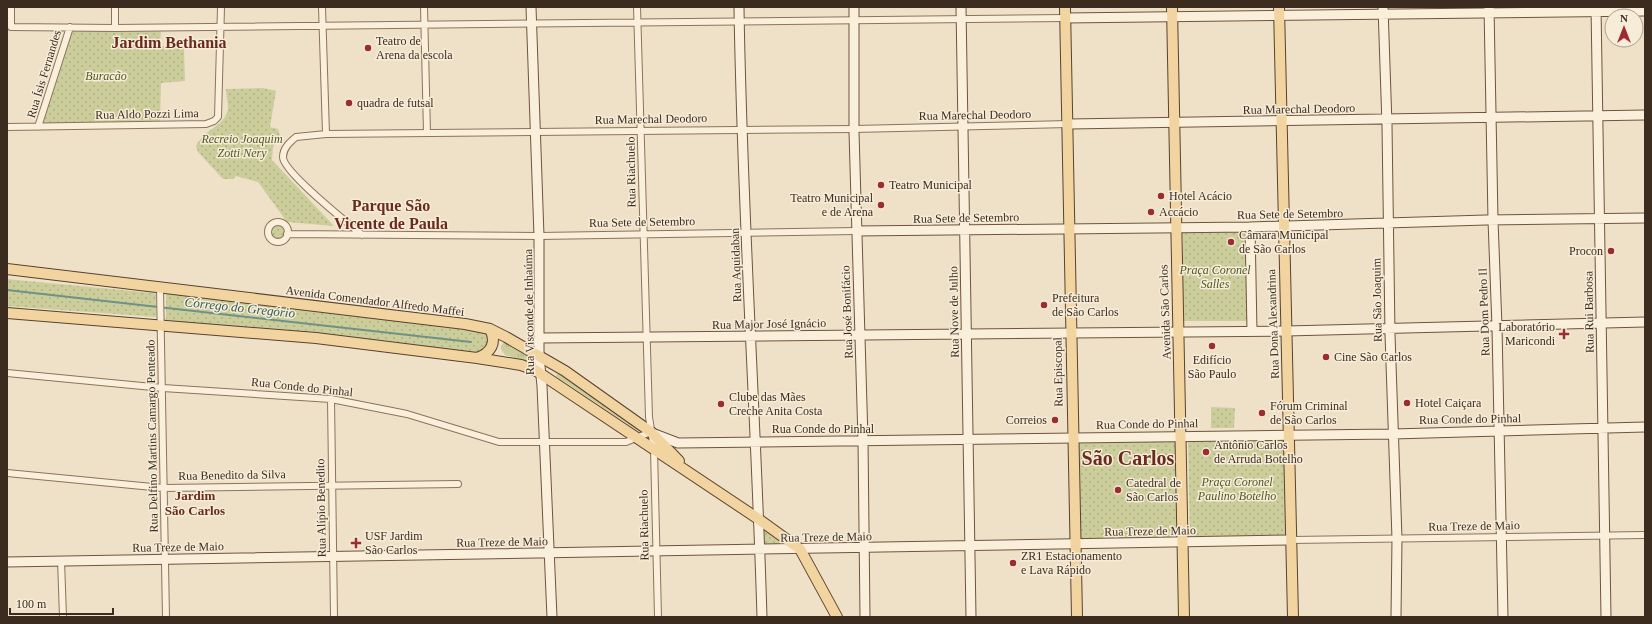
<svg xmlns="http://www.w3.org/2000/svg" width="1652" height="624" font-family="Georgia,serif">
<defs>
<pattern id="grass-tufts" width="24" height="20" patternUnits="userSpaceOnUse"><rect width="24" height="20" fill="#cbce9b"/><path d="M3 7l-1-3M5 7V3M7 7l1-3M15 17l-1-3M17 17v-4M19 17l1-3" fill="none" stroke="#afb185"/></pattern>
<pattern id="park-dots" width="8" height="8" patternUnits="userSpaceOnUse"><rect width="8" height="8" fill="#cbce9b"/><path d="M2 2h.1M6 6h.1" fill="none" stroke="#afb185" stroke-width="1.8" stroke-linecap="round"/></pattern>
</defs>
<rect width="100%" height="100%" fill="#efe1c8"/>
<path fill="url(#grass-tufts)" d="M505,341l31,18v5l-31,-9 -4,-6v-3z
M559,372l83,59 -2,1 -83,-55 -1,-1z"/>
<path fill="url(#park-dots)" d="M72,29l89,1 -1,16 24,1 1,34 -24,2 -1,39 -117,2z
M263,88l13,3 -6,36 8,2 2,6 -7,12 -1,13 62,66 -47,-4 -29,-40 -22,-6 -3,3h-10l-25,-27 -2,-6c9,-18 30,-20 32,-38 0,-6 -2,-13 -2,-19z
M270 232a8 8 0 1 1 16 0a8 8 0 1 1-16 0Z
M1247,232l1,89h-65v-88z
M7,279l146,14 3,1v23l-149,-11z
M168,293l318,39 4,9 -9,13 -80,-10 -235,-24v-25z
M1211,407l24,1 -1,20h-23z
M1175,439l2,100 -100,2 -1,-100z
M1285,439l2,98 -97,1 -2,-97z
M757,518l43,31 -40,2z"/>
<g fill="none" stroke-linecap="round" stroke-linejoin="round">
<path stroke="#6f9287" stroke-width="2" d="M7,290l464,52"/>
<defs>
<path id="street" d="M11,7v20l104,1 951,-10
M115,7v21
M322,7l4,127
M424,7l3,126
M637,7l12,410 5,32 4,168
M7,127l199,-3 8,-3 4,-4 3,-110
M38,127l32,-100
M268 232a10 10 0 1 1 20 0a10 10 0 1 1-20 0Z
M287,234l252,2 317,-5
M362,235c-14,-12 -79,-63 -79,-78 0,-9 7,-15 13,-20l30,-3 528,-5 215,-5
M160,289l6,328
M7,373l156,15 168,11 76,15 92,28h127l25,-10
M331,399l3,218
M7,473l156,15 295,-4
M1291,540l354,-5
M61,560l2,57"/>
<path id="secondary" d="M531,7l8,229v120l3,30 10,231
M739,7c3,203 17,407 23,610
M854,7v125l9,308 2,177
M961,7l10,610
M1383,7l4,118 3,209 7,205 -1,78
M1489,7l4,213 4,107 6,290
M1596,7l10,610
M1066,18l579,-7
M1069,124l576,-9
M1250,227l2,104
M856,231l394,-4 236,-7 159,-2
M540,338l746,-7 359,-9
M652,433l26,10 715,-9 252,-7
M7,562l1284,-22"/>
<path id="primary" d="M1065,7l12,610
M1172,7l12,610
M1279,7l14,610
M7,269l458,55 25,5 16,8 59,34 86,61 28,29
M7,313l309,25 161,20 44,7 14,5 222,148 43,31 37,68
M477,358c14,-5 20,-15 13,-29"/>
</defs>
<use href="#street" stroke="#8c735c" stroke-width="8"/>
<use href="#secondary" stroke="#6e543f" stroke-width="11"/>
<use href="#primary" stroke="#5a4130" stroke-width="12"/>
<use href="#street" stroke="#faefdb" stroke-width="6"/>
<use href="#secondary" stroke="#faefdb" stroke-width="9"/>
<use href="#primary" stroke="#f2d4a0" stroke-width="10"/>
</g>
<g fill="#9c2b32" stroke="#f6ecd7" stroke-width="1.5">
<circle cx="368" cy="48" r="4"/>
<circle cx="349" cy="103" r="4"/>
<circle cx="881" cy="185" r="4"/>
<circle cx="1161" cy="196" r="4"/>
<circle cx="881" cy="205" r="4"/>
<circle cx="1151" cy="212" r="4"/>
<circle cx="1231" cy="242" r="4"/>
<circle cx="1611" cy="251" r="4"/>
<circle cx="1044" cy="305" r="4"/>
<path d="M1562 328h4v4h4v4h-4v4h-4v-4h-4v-4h4z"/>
<circle cx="1212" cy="346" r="4"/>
<circle cx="1326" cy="357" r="4"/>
<circle cx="1407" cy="403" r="4"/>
<circle cx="721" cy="404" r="4"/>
<circle cx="1262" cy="413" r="4"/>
<circle cx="1055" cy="420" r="4"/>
<circle cx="1206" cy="452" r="4"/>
<circle cx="1118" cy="490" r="4"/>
<path d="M354 537h4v4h4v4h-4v4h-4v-4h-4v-4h4z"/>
<circle cx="1013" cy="563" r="4"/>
</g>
<g text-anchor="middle" stroke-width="3" stroke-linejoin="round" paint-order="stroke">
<g font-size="12" fill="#3c2c20" stroke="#f6ecd7" text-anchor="start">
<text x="376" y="45">Teatro de<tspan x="376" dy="14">Arena da escola</tspan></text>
<text x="357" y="107">quadra de futsal</text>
<text x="889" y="189">Teatro Municipal</text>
<text x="1169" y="200">Hotel Acácio</text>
<text x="873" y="202" text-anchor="end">Teatro Municipal<tspan x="873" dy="14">e de Arena</tspan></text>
<text x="1159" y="216">Accácio</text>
<text x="1239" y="239">Câmara Municipal<tspan x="1239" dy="14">de São Carlos</tspan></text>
<text x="1603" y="255" text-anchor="end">Procon</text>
<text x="1052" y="302">Prefeitura<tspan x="1052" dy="14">de São Carlos</tspan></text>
<text x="1555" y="331" text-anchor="end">Laboratório<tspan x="1555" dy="14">Maricondi</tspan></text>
<text x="1334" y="361">Cine São Carlos</text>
<text x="1212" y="364" text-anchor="middle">Edifício<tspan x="1212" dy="14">São Paulo</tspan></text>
<text x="729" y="401">Clube das Mães<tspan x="729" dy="14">Creche Anita Costa</tspan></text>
<text x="1415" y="407">Hotel Caiçara</text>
<text x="1270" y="410">Fórum Criminal<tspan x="1270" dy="14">de São Carlos</tspan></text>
<text x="1047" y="424" text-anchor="end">Correios</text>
<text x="1214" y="449">Antônio Carlos<tspan x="1214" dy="14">de Arruda Botelho</tspan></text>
<text x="1126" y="487">Catedral de<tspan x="1126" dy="14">São Carlos</tspan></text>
<text x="365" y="540">USF Jardim<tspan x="365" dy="14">São Carlos</tspan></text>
<text x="1021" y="560">ZR1 Estacionamento<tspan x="1021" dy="14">e Lava Rápido</tspan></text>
</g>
<g font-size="12" fill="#3c2c20" stroke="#f6ecd7">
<text transform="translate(44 74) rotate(-73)" y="4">Rua Ísis Fernandes</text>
<text transform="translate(1299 109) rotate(-1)" y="4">Rua Marechal Deodoro</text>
<text transform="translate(147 114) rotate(-1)" y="4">Rua Aldo Pozzi Lima</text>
<text transform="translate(975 115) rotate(-1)" y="4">Rua Marechal Deodoro</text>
<text transform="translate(651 119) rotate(-1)" y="4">Rua Marechal Deodoro</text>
<text transform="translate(631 172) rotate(-91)" y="4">Rua Riachuelo</text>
<text transform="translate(1290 214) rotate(-1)" y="4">Rua Sete de Setembro</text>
<text transform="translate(966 218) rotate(-1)" y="4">Rua Sete de Setembro</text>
<text transform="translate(642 222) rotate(-1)" y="4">Rua Sete de Setembro</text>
<text transform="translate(736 265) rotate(-92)" y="4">Rua Aquidaban</text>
<text transform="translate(1377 300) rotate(-91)" y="4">Rua São Joaquim</text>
<text transform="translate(375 301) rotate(7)" y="4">Avenida Comendador Alfredo Maffei</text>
<text transform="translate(529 312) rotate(-91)" y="4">Rua Visconde de Inhaúma</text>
<text transform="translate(847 312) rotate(-92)" y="4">Rua José Bonifácio</text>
<text transform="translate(954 312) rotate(-91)" y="4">Rua Nove de Julho</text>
<text transform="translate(1165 312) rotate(-92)" y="4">Avenida São Carlos</text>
<text transform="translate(1484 312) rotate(-92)" y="4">Rua Dom Pedro II</text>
<text transform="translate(1589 312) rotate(-91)" y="4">Rua Rui Barbosa</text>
<text transform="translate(769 324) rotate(-1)" y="4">Rua Major José Ignácio</text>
<text transform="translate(1273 324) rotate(-92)" y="4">Rua Dona Alexandrina</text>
<text transform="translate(1058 372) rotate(-91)" y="4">Rua Episcopal</text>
<text transform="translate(302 387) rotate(6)" y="4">Rua Conde do Pinhal</text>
<text transform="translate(1470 419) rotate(-1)" y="4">Rua Conde do Pinhal</text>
<text transform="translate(1147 424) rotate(-1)" y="4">Rua Conde do Pinhal</text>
<text x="823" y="433">Rua Conde do Pinhal</text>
<text transform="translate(152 436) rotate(-91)" y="4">Rua Delfino Martins Camargo Penteado</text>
<text transform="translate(232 475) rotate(-1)" y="4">Rua Benedito da Silva</text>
<text transform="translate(321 508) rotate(-91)" y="4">Rua Alípio Benedito</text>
<text transform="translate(644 525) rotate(-91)" y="4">Rua Riachuelo</text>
<text transform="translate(1474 526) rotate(-1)" y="4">Rua Treze de Maio</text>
<text transform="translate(1150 531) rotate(-1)" y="4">Rua Treze de Maio</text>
<text transform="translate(826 537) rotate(-1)" y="4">Rua Treze de Maio</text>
<text transform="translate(502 542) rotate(-1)" y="4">Rua Treze de Maio</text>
<text transform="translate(178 547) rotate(-1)" y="4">Rua Treze de Maio</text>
</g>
<g font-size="12" font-style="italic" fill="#4f5926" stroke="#f6ecd7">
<text x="106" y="80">Buracão</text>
<text x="242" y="143">Recreio Joaquim<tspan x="242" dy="14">Zotti Nery</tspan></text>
<text x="1215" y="274">Praça Coronel<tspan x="1215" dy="14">Salles</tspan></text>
<text x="1237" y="486">Praça Coronel<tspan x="1237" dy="14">Paulino Botelho</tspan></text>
</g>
<g font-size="13" font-style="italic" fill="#2f5c56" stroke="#f6ecd7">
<text transform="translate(240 307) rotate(6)" y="5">Córrego do Gregório</text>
</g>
<g font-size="13" font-weight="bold" fill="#692a1f" stroke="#f6ecd7">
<text x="195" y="500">Jardim<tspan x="195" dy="15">São Carlos</tspan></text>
</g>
<g font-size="16" font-weight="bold" fill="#692a1f" stroke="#f6ecd7">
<text x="169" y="48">Jardim Bethania</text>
<text x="391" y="211">Parque São<tspan x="391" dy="18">Vicente de Paula</tspan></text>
</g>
<g font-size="20" font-weight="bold" fill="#692a1f" stroke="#f6ecd7">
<text x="1128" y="465">São Carlos</text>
</g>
</g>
<rect width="1652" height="624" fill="none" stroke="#3c2c20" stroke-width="16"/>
<g transform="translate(1624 28)"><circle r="19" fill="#f6ecd7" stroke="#ac9f8e"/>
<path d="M0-3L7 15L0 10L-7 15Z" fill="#9c2b32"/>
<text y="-6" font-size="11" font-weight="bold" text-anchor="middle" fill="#3c2c20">N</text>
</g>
<path d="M10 608v6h103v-6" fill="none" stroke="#3c2c20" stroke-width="2"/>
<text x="16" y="608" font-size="12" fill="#3c2c20" stroke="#f6ecd7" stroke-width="3" paint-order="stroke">100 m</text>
</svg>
